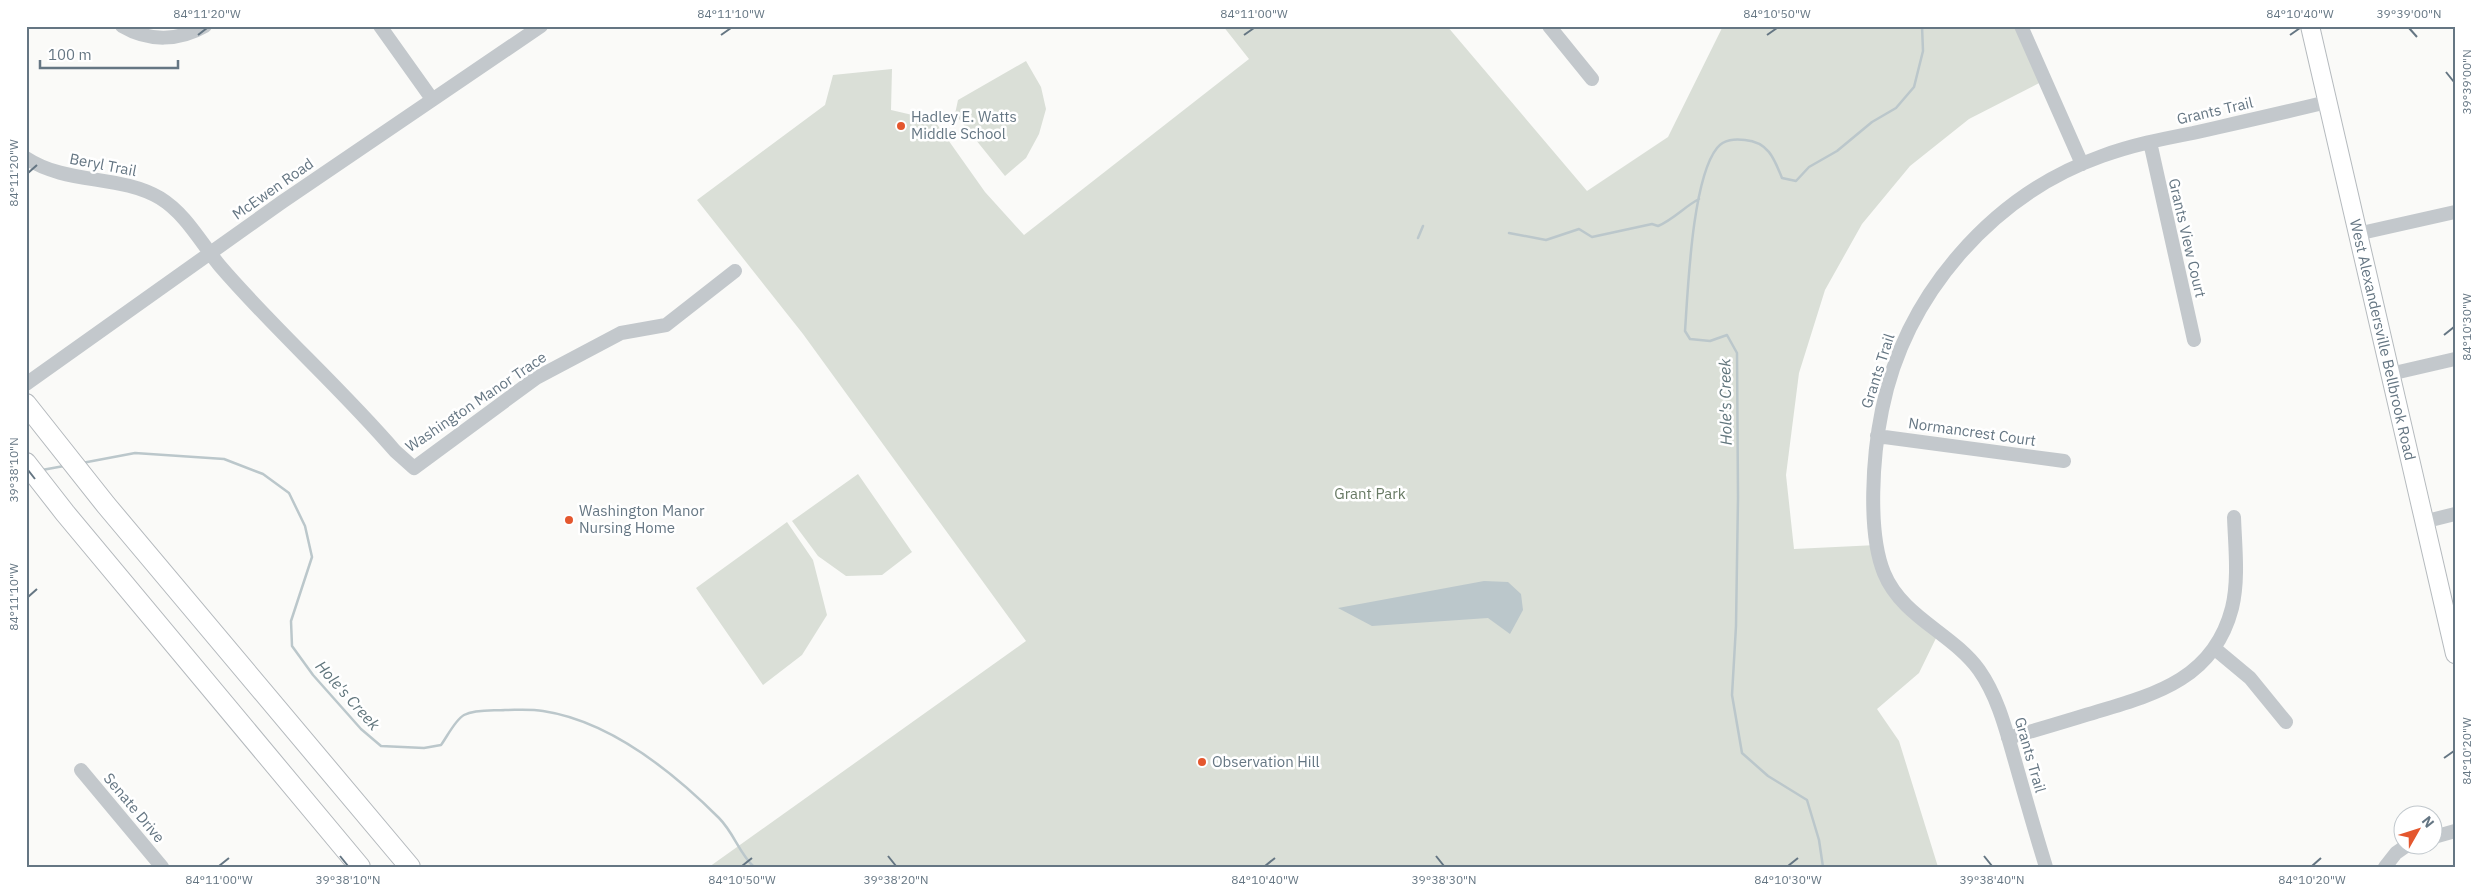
<svg xmlns="http://www.w3.org/2000/svg" width="2481" height="893" font-family="'IBM Plex Sans',sans-serif">
<rect width="100%" height="100%" fill="#fafaf8"/>
<path fill="#dadfd7" d="M1223,26h224l140,165 81,-54 55,-111h298l24,54 -76,39 -59,47 -48,58 -37,66 -26,83 -13,102 8,74 83,-4 7,28 55,59 -20,41 -42,36 22,32 39,126h-1229l317,-226 -223,-307 -106,-134 128,-95 8,-30 59,-6 -1,41 43,10 51,72 39,43 225,-176z
M1026,61l15,26 5,22 -7,25 -13,24 -21,18 -50,-62 3,-14z
M858,474l54,78 -30,23 -36,1 -28,-20 -26,-35z
M787,522l26,38 14,55 -25,40 -39,30 -67,-97z"/>
<path fill="#bbc7cb" d="M1484,581l24,1 13,12 2,16 -13,24 -22,-16 -116,8 -34,-18z"/>
<g fill="none" stroke-linecap="round" stroke-linejoin="round">
<path stroke="#bbc7cb" stroke-width="2.5" d="M1509,233l37,7 33,-11 13,8 60,-13 6,2c16,-7 26,-19 41,-27
M1418,238l5,-12
M82,463l53,-10 89,6 39,15 26,19 16,33 7,31 -21,64 1,25 21,29 48,54 20,17 43,2 17,-3c6,-8 14,-25 23,-30 12,-6 29,-4 41,-5 13,0 26,-1 38,1 67,10 130,61 176,107 15,15 20,35 35,49
M42,470l22,-4
M1823,867l-4,-27 -12,-40 -39,-24 -26,-23 -10,-58 4,-69 2,-128 -1,-145 -10,-18 -17,6 -20,-2 -5,-8c3,-42 7,-152 32,-183 7,-9 18,-9 28,-8 23,2 29,18 37,38l14,3 13,-14 28,-16 35,-29 24,-14 18,-21 9,-36 -1,-25"/>
<defs>
<g id="major">
<path id="s1" d="M2310,26l145,628"/>
</g>
<path id="highway" d="M26,404l80,101 304,362
M26,463l39,50 295,354"/>
</defs>
<use href="#major" stroke="#b5babe" stroke-width="20"/>
<use href="#highway" stroke="#b4b9bd" stroke-width="22"/>
<path stroke="#c3c8cc" stroke-width="14" d="M122,26c27,16 57,15 83,0
M380,26l52,73
M1549,26l43,53
M2021,26l61,138
M2150,142l44,198
M26,158c41,27 93,16 134,40 26,16 41,45 60,68 55,64 120,121 175,185l19,17 122,-90 85,-45 45,-8 69,-54
M2357,234l98,-22
M2390,374l65,-15
M26,384l256,-182 259,-176
M1877,436l187,25
M2423,522l32,-8
M2214,648l36,30 36,44
M2008,738c29,-8 58,-17 88,-26 61,-18 118,-34 136,-104 7,-29 3,-62 2,-91
M81,770l81,97
M2434,837l21,-6
M2046,867c-11,-35 -21,-71 -31,-106 -9,-31 -17,-64 -36,-91 -27,-37 -77,-53 -95,-97 -17,-42 -11,-119 -2,-163 23,-115 110,-215 220,-254 30,-11 60,-17 91,-23 44,-10 89,-20 134,-31
M2385,867l11,-14 10,-7"/>
<use href="#major" stroke="#fff" stroke-width="18"/>
<use href="#highway" stroke="#fff" stroke-width="20"/>
</g>
<path fill="none" stroke="#657683" stroke-width="2" d="M2409,28l8,9M198,35l9,-7M721,35l10,-7M1244,35l10,-7M1767,35l10,-7M2290,35l10,-7M2446,72l8,10M28,173l9,-8M2444,335l10,-8M28,470l7,9M28,597l9,-8M2444,758l10,-7M340,856l8,10M888,856l8,10M1436,856l8,10M1984,856l8,10M219,866l10,-8M742,866l10,-8M1265,866l10,-8M1788,866l10,-8M2312,866l9,-8"/>
<g fill="#e4572e" stroke="#fff" stroke-width="2">
<circle cx="901" cy="126" r="5"/>
<circle cx="569" cy="520" r="5"/>
<circle cx="1202" cy="762" r="5"/>
</g>
<g text-anchor="middle" stroke-width="5" stroke-linejoin="round" paint-order="stroke">
<g font-size="15" fill="#657683" stroke="#fff">
<text transform="translate(2215 111) rotate(-13)" y="5">Grants Trail</text>
<text transform="translate(103 165) rotate(11)" y="5">Beryl Trail</text>
<text transform="translate(273 189) rotate(-35)" y="5">McEwen Road</text>
<text transform="translate(2187 238) rotate(77)" y="5">Grants View Court</text>
<text dy="5" stroke="none"><textPath href="#s1" startOffset="322">West Alexandersville Bellbrook Road</textPath></text>
<text transform="translate(1878 371) rotate(-72)" y="5">Grants Trail</text>
<text transform="translate(476 402) rotate(-34)" y="5">Washington Manor Trace</text>
<text transform="translate(1972 432) rotate(8)" y="5">Normancrest Court</text>
<text transform="translate(2030 755) rotate(74)" y="5">Grants Trail</text>
<text transform="translate(134 808) rotate(50)" y="5">Senate Drive</text>
</g>
<g font-size="15" fill="#657683" stroke="#fff" text-anchor="start">
<text x="911" y="122">Hadley E. Watts<tspan x="911" dy="17">Middle School</tspan></text>
<text x="579" y="516">Washington Manor<tspan x="579" dy="17">Nursing Home</tspan></text>
<text x="1212" y="767">Observation Hill</text>
</g>
<g font-size="15" fill="#687a64" stroke="#fff">
<text x="1370" y="499">Grant Park</text>
</g>
<g font-size="16" font-style="italic" fill="#60757c" stroke="#fff">
<text transform="translate(1725 402) rotate(-91)" y="6">Hole's Creek</text>
<text transform="translate(348 695) rotate(48)" y="6">Hole's Creek</text>
</g>
</g>
<rect width="2481" height="893" fill="none" stroke="#ffffff" stroke-width="55"/>
<g transform="translate(2418 830) rotate(51)"><circle r="24" fill="#ffffff" stroke="#c1c8cd"/>
<path d="M0-4L9 19L0 12L-9 19Z" fill="#e4572e"/>
<text y="-8" font-size="14" font-weight="bold" text-anchor="middle" fill="#657683">N</text>
</g>
<path d="M40 60v8h138v-8" fill="none" stroke="#657683" stroke-width="2.5"/>
<text x="48" y="60" font-size="15" fill="#657683" stroke="#ffffff" stroke-width="4" paint-order="stroke">100 m</text>
<rect x="28" y="28" width="2426" height="838" fill="none" stroke="#657683" stroke-width="2"/>
<g font-size="12" text-anchor="middle" fill="#657683">
<text x="207" y="18">84°11'20"W</text>
<text x="731" y="18">84°11'10"W</text>
<text x="1254" y="18">84°11'00"W</text>
<text x="1777" y="18">84°10'50"W</text>
<text x="2300" y="18">84°10'40"W</text>
<text x="2409" y="18">39°39'00"N</text>
<text transform="translate(2467 82) rotate(-90)" y="4">39°39'00"N</text>
<text transform="translate(14 173) rotate(-90)" y="4">84°11'20"W</text>
<text transform="translate(2467 327) rotate(-90)" y="4">84°10'30"W</text>
<text transform="translate(14 470) rotate(-90)" y="4">39°38'10"N</text>
<text transform="translate(14 597) rotate(-90)" y="4">84°11'10"W</text>
<text transform="translate(2467 751) rotate(-90)" y="4">84°10'20"W</text>
<text x="219" y="884">84°11'00"W</text>
<text x="348" y="884">39°38'10"N</text>
<text x="742" y="884">84°10'50"W</text>
<text x="896" y="884">39°38'20"N</text>
<text x="1265" y="884">84°10'40"W</text>
<text x="1444" y="884">39°38'30"N</text>
<text x="1788" y="884">84°10'30"W</text>
<text x="1992" y="884">39°38'40"N</text>
<text x="2312" y="884">84°10'20"W</text>
</g>
</svg>
